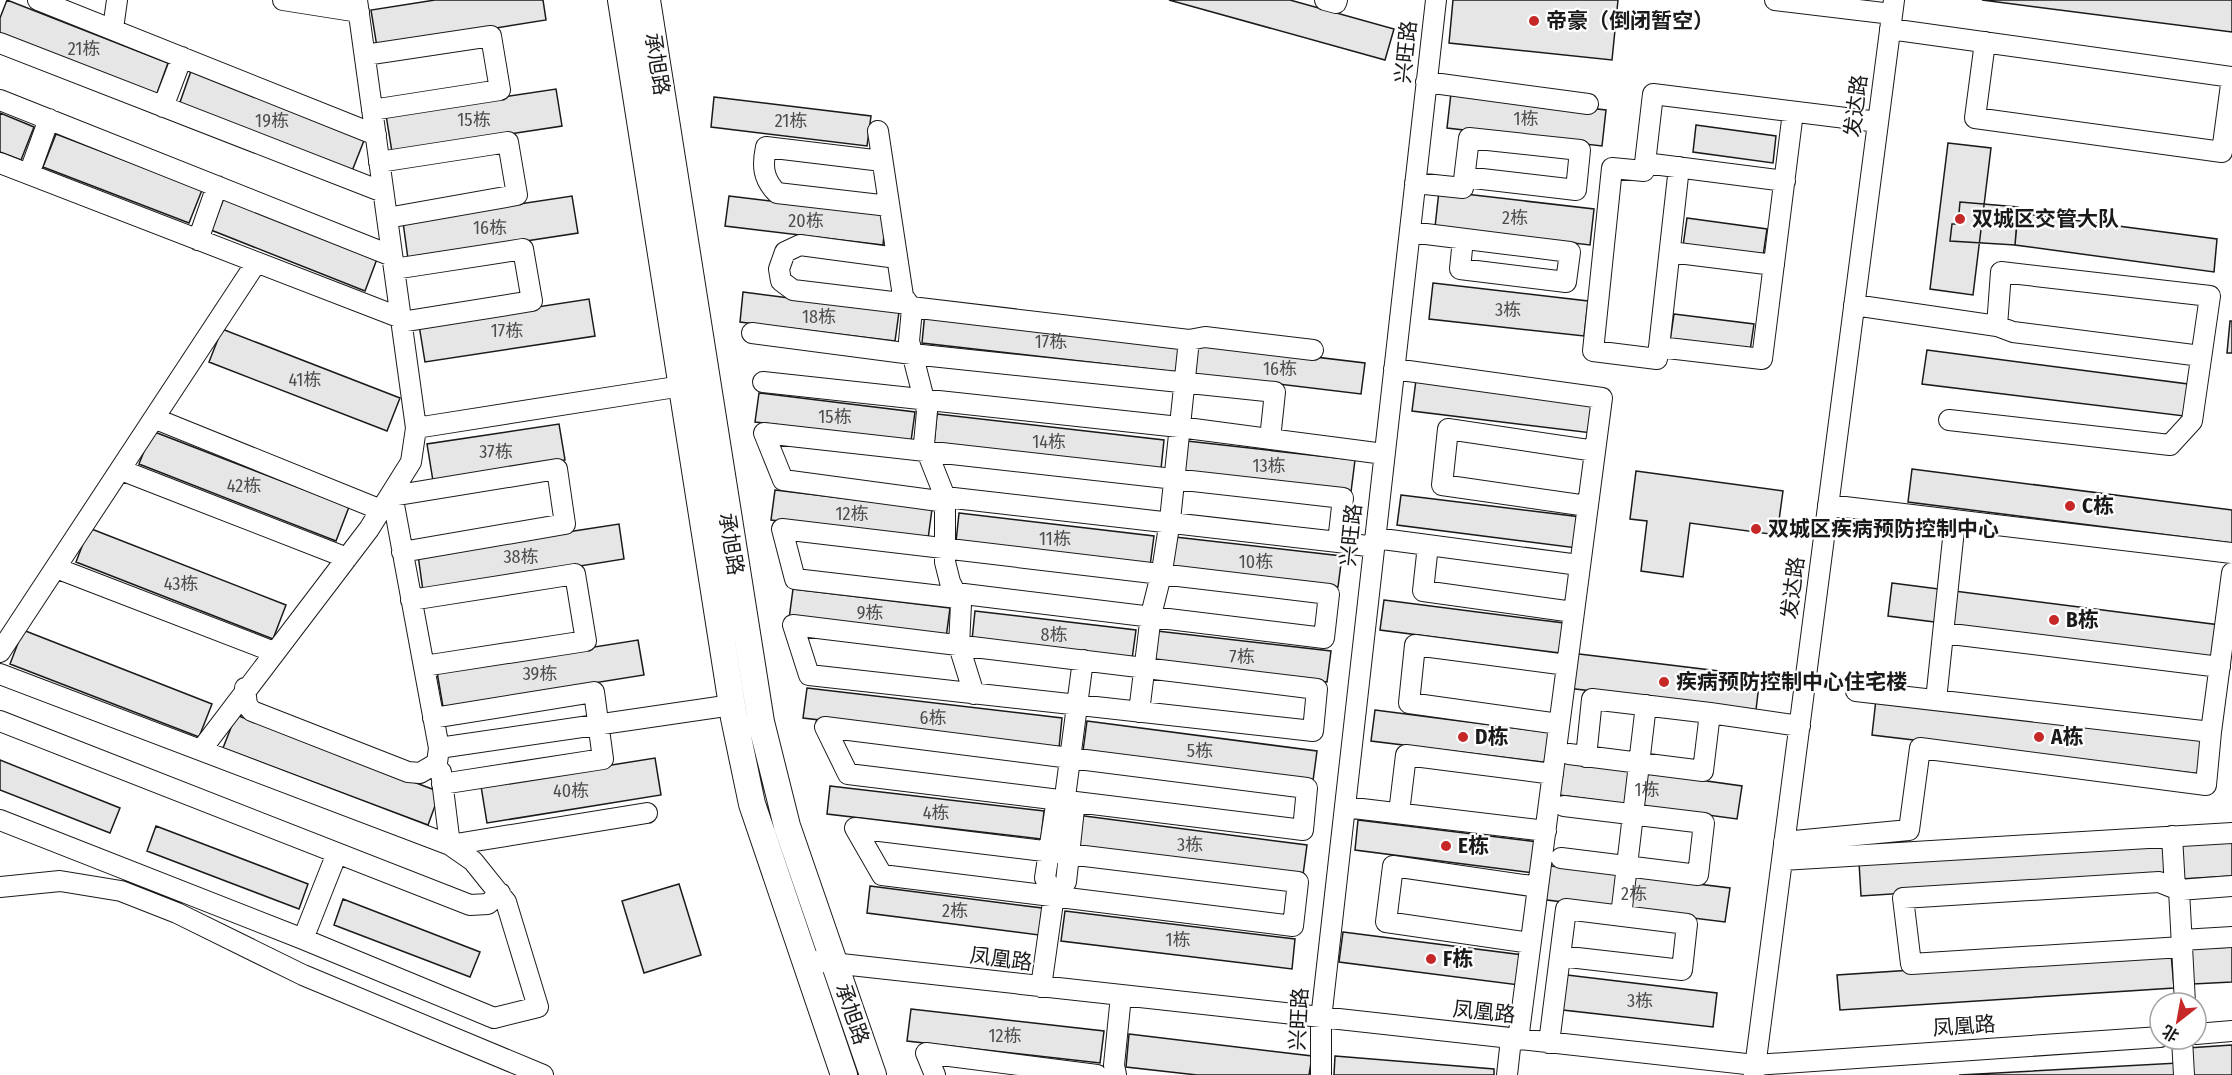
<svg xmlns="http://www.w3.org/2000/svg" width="2232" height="1075" font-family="'Fira Sans Condensed','Noto Sans SC',sans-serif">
<rect width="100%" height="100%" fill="#fff"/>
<path fill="#e6e6e6" stroke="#1a1a1a" stroke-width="1.5" d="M7,0l161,63 -12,33 -156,-61v-17z
M435,0h108l3,20 -169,27 -6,-37z
M1169,0h121l104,29 -9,31z
M1453,0h165l-6,60 -163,-17z
M1982,0h250v32z
M191,71l174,67 -13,33 -173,-66z
M556,89l6,37 -170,26 -6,-37z
M1451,93l155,17 -4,36 -155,-18z
M714,97l157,19 -4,30 -156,-19z
M0,113l34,14 -13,33 -21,-8z
M1696,125l80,11 -3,27 -80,-11z
M56,134l146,56 -13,33 -146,-56z
M1948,143l43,5 -18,147 -43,-6z
M1439,191l155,18 -4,36 -155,-18z
M572,196l6,37 -170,26 -5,-37z
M729,196l157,19 -3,30 -158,-19z
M224,198l153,61 -12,32 -154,-61z
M1960,202l58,5 -3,38 -65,-4 2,-17h6z
M2018,213l199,26 -3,33 -199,-27z
M1687,218l80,11 -4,27 -80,-10z
M1433,283l155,18 -4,35 -155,-17z
M743,292l156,20 -4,29 -155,-19z
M589,299l6,37 -170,26 -6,-37z
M925,312l255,30 -3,30 -255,-29z
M1674,314l80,10 -4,27 -80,-10z
M2230,321h2v32h-5z
M222,329l178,69 -13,33 -178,-69z
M1198,343l167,20 -4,31 -167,-20z
M1927,350l261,34 -4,32 -262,-32z
M1416,380l180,23 -4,30 -180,-22z
M759,393l156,19 -4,29 -156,-19z
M937,414l227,26 -3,29 -227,-25z
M559,424l6,36 -132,21 -6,-37z
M152,431l197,76 -13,34 -197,-77z
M1187,441l168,19 -4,32 -168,-20z
M1912,469l320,41v33l-324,-41z
M1636,471l147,20 -6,44 -87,-12 -7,54 -42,-6 6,-50 -17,-2z
M775,490l157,19 -4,30 -157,-19z
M1401,495l180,22 -4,31 -180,-23z
M959,513l195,23 -4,30 -194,-24z
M619,524l5,35 -201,32 -5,-36z
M89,528l197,77 -13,34 -197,-77z
M1175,537l167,19 -4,31 -167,-20z
M1892,583l328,42 -4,33 -328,-42z
M793,589l157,19 -4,30 -157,-19z
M1384,600l180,23 -4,30 -180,-23z
M975,611l161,19 -4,29 -160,-19z
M23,630l189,74 -13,33 -189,-73z
M1157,631l174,20 -4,31 -174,-20z
M638,640l6,35 -201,32 -6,-35z
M1571,653l189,23 -4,34 -189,-22z
M807,688l255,30 -3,30 -256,-30z
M1876,699l329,39 -4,36 -329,-39z
M1375,710l179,23 -3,30 -180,-22z
M236,715l204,77 -12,33 -205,-77z
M1087,721l230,30 -4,30 -230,-30z
M655,758l6,37 -174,28 -6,-37z
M0,760l120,48 -10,25 -110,-43z
M1557,760l185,26 -5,33 -185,-25z
M830,786l214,25 -3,28 -214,-25z
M1077,815l230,30 -4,30 -229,-30z
M1358,820l180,22 -4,31 -179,-23z
M156,826l152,58 -9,25 -152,-58z
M2232,841v35l-52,3 -2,-35z
M2168,843l2,33 -309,20 -2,-34z
M1543,865l187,23 -5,34 -186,-23z
M679,884l22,71 -57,18 -22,-72z
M870,886l172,22 -3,27 -172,-22z
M343,899l137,53 -10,25 -136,-52z
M1065,911l230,28 -3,30 -231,-28z
M1343,932l180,23 -4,30 -180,-23z
M2232,947v35l-39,2 -2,-35z
M2171,953l3,35 -334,22 -3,-35z
M1567,975l150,18 -4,34 -150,-17z
M911,1009l193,22 -4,32 -193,-22z
M1129,1034l183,22 -3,19h-112l-71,-8z
M2232,1045v30h-44l-1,-27z
M1335,1056l159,13v6h-160z
M2178,1063l1,12h-220z"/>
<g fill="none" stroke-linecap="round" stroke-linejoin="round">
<defs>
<path id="minor" d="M38,0l338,135
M283,0l76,12
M1325,0l11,3 1,-3
M1775,0l117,14
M113,29l4,-29
M1890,29l342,48
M1985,42l-10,76 247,34 10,-75
M0,43l383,149
M365,55l126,-19 9,54 -128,20
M1426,82l162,22
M0,100l392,156
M163,107l19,-50
M878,131l25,165 9,13 -3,32 18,70 -3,33 21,53v65l5,20 11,22 -2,42 15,48
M882,161l-116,-14c-4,19 -3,32 11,46l112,13
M379,162l129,-20 9,53 -130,23
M0,163l401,155
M1645,163l-1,8 -32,-3 -19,183 64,8 2,-12
M1679,167l-20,180 103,12 31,-247
M29,174l20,-55
M1785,181l-140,-18 8,-69 225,28
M1415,183l48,5 6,-50 111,12 -4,40 -111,-13
M1410,232l160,20 -4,30 -106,-13 3,-30
M198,240l19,-54
M1670,252l104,13
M897,258l-97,-13 -15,7 -6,17 2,12 12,9 116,14
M394,269l129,-20 9,52 -131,21
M1854,305l143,21 4,-54 209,24 -18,125 -22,24 -221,-25
M911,307l278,33 16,-3 108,13
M1997,326l16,6 188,24
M752,333l160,21 363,38 -5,47
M1394,369l208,29 -84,642
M763,382l416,45 205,27
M156,419l225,91
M416,428l266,-42
M121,470l226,88
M392,496l165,-27 8,55 -163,28
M945,497l393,45 5,-44 -579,-65 19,47 163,22
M1828,505l404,48
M1587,506l-145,-21 6,-56 147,22
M1375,538l204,27
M1338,542l36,5
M1428,545l-5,46 150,21
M56,568l218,84
M956,593l368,45 5,-44 -547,-65 13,50 163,19
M411,600l164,-26 11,67 -162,25
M793,625l524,64 -4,42 -504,-56z
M1943,633l277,34
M0,652l256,-389
M0,674l450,171 23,16 33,41 32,105 -44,11 -191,-79 -303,-119
M245,688l2,17 5,6 156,61 12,1 17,-10 2,-15 -47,-254
M1856,691l355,41 21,-159
M1936,700l19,-180
M1139,712l12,-97 11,-44 8,-51 19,-180
M1710,713l90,13
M433,718l161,-26 9,67 -161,25
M0,721l470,184 18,-1 12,-11
M1559,724l-150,-21 6,-58 152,20
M825,727l482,61 -4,42 -455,-56z
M439,748l293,-43
M201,750l168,-221 42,-67 5,-34 -59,-428
M1569,754l134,17 7,-58 -118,-14 -6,58
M441,772l9,73
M1065,797l9,12 -8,73 -12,13 -9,-17 11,-73 9,-8 18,-137
M1345,807l201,24
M1399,813l7,-58 147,19
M855,828l443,54 -5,44 -411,-51z
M2172,836l3,52
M1784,842l125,-12 11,-82 286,37 5,-53
M450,845l197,-32
M1561,858l137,17 6,-52 -140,-17
M1782,860l450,-27
M0,887l60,-6 61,10 56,22 126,62 240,100
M2179,890l6,113
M1621,916l25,-211
M303,939l34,-86
M2182,940l50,-3
M1530,943l-144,-21 7,-56 145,21
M2182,947l-271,17 -8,-66 256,-16 20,8 53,-4
M805,960l950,105 405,-28
M1041,987l13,-92
M2196,1034l36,-3
M2182,1039l2,36
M1549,1043l17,-134 121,15 -5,46 -122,-14
M935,1075l-9,-22 171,22
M1116,1075l-2,-10 7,-69
M1321,1075v-56l115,-1019
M1507,1075l4,-36
M1754,1075l140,-1075"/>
<path id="major" d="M621,0l113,718 18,86 92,271
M647,0l114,722 26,104 86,249"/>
</defs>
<use href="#minor" stroke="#1a1a1a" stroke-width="22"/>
<use href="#major" stroke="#1a1a1a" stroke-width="28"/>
<use href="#minor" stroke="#fff" stroke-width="20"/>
<use href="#major" stroke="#fff" stroke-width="26"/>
</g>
<g fill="#c62828" stroke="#fff" stroke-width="2">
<circle cx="1534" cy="21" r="6"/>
<circle cx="1960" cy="219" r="6"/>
<circle cx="2070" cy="506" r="6"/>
<circle cx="1756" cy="529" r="6"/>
<circle cx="2054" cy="620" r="6"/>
<circle cx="1664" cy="682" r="6"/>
<circle cx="1463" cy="737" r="6"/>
<circle cx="2039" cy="737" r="6"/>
<circle cx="1446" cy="846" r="6"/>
<circle cx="1431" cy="959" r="6"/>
</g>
<g text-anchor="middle" stroke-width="4.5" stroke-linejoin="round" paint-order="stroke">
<g font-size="18" fill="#4d4d4d">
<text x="84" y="55">21栋</text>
<text x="1526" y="125">1栋</text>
<text x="474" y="126">15栋</text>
<text x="272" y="127">19栋</text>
<text x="791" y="127">21栋</text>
<text x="1515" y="224">2栋</text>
<text x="806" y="227">20栋</text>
<text x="490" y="234">16栋</text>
<text x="1508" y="316">3栋</text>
<text x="819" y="323">18栋</text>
<text x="507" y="337">17栋</text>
<text x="1051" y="348">17栋</text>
<text x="1280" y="375">16栋</text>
<text x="305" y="386">41栋</text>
<text x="835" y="423">15栋</text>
<text x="1049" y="448">14栋</text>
<text x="496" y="458">37栋</text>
<text x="1269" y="472">13栋</text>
<text x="244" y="492">42栋</text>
<text x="852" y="520">12栋</text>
<text x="1055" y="545">11栋</text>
<text x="521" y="563">38栋</text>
<text x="1256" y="568">10栋</text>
<text x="181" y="590">43栋</text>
<text x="870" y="619">9栋</text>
<text x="1054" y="641">8栋</text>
<text x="1242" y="663">7栋</text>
<text x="540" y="680">39栋</text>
<text x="933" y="724">6栋</text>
<text x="1200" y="757">5栋</text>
<text x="1647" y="796">1栋</text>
<text x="571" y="797">40栋</text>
<text x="936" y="819">4栋</text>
<text x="1190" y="851">3栋</text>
<text x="1634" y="900">2栋</text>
<text x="955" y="917">2栋</text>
<text x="1178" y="946">1栋</text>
<text x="1640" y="1007">3栋</text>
<text x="1005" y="1042">12栋</text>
</g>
<g font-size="21" font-weight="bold" fill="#1a1a1a" stroke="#fff" text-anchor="start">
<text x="1546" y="28">帝豪（倒闭暂空）</text>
<text x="1972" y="226">双城区交管大队</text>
<text x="2082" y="513">C栋</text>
<text x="1768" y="536">双城区疾病预防控制中心</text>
<text x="2066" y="627">B栋</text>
<text x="1676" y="689">疾病预防控制中心住宅楼</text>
<text x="1475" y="744">D栋</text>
<text x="2051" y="744">A栋</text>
<text x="1458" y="853">E栋</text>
<text x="1443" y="966">F栋</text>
</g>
<g font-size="21" fill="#1a1a1a" stroke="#fff">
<text transform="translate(1406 52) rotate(-84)" y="7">兴旺路</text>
<text transform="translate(657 64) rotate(81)" y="7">承旭路</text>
<text transform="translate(1856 106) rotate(-83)" y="7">发达路</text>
<text transform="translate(1351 535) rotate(-84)" y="7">兴旺路</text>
<text transform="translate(731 544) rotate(81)" y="7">承旭路</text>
<text transform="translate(1793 588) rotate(-83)" y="7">发达路</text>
<text transform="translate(1001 959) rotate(7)" y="7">凤凰路</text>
<text transform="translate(1484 1012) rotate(6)" y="7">凤凰路</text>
<text transform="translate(852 1014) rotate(71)" y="7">承旭路</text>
<text transform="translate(1299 1019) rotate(-87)" y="7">兴旺路</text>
<text transform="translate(1964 1026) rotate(-4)" y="7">凤凰路</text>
</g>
</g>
<g transform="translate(2178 1021) rotate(211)"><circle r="28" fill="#ffffff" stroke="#a3a3a3" stroke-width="1.5"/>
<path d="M0-4.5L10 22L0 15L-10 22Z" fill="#c62828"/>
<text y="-9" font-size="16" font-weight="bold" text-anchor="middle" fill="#1a1a1a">北</text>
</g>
</svg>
